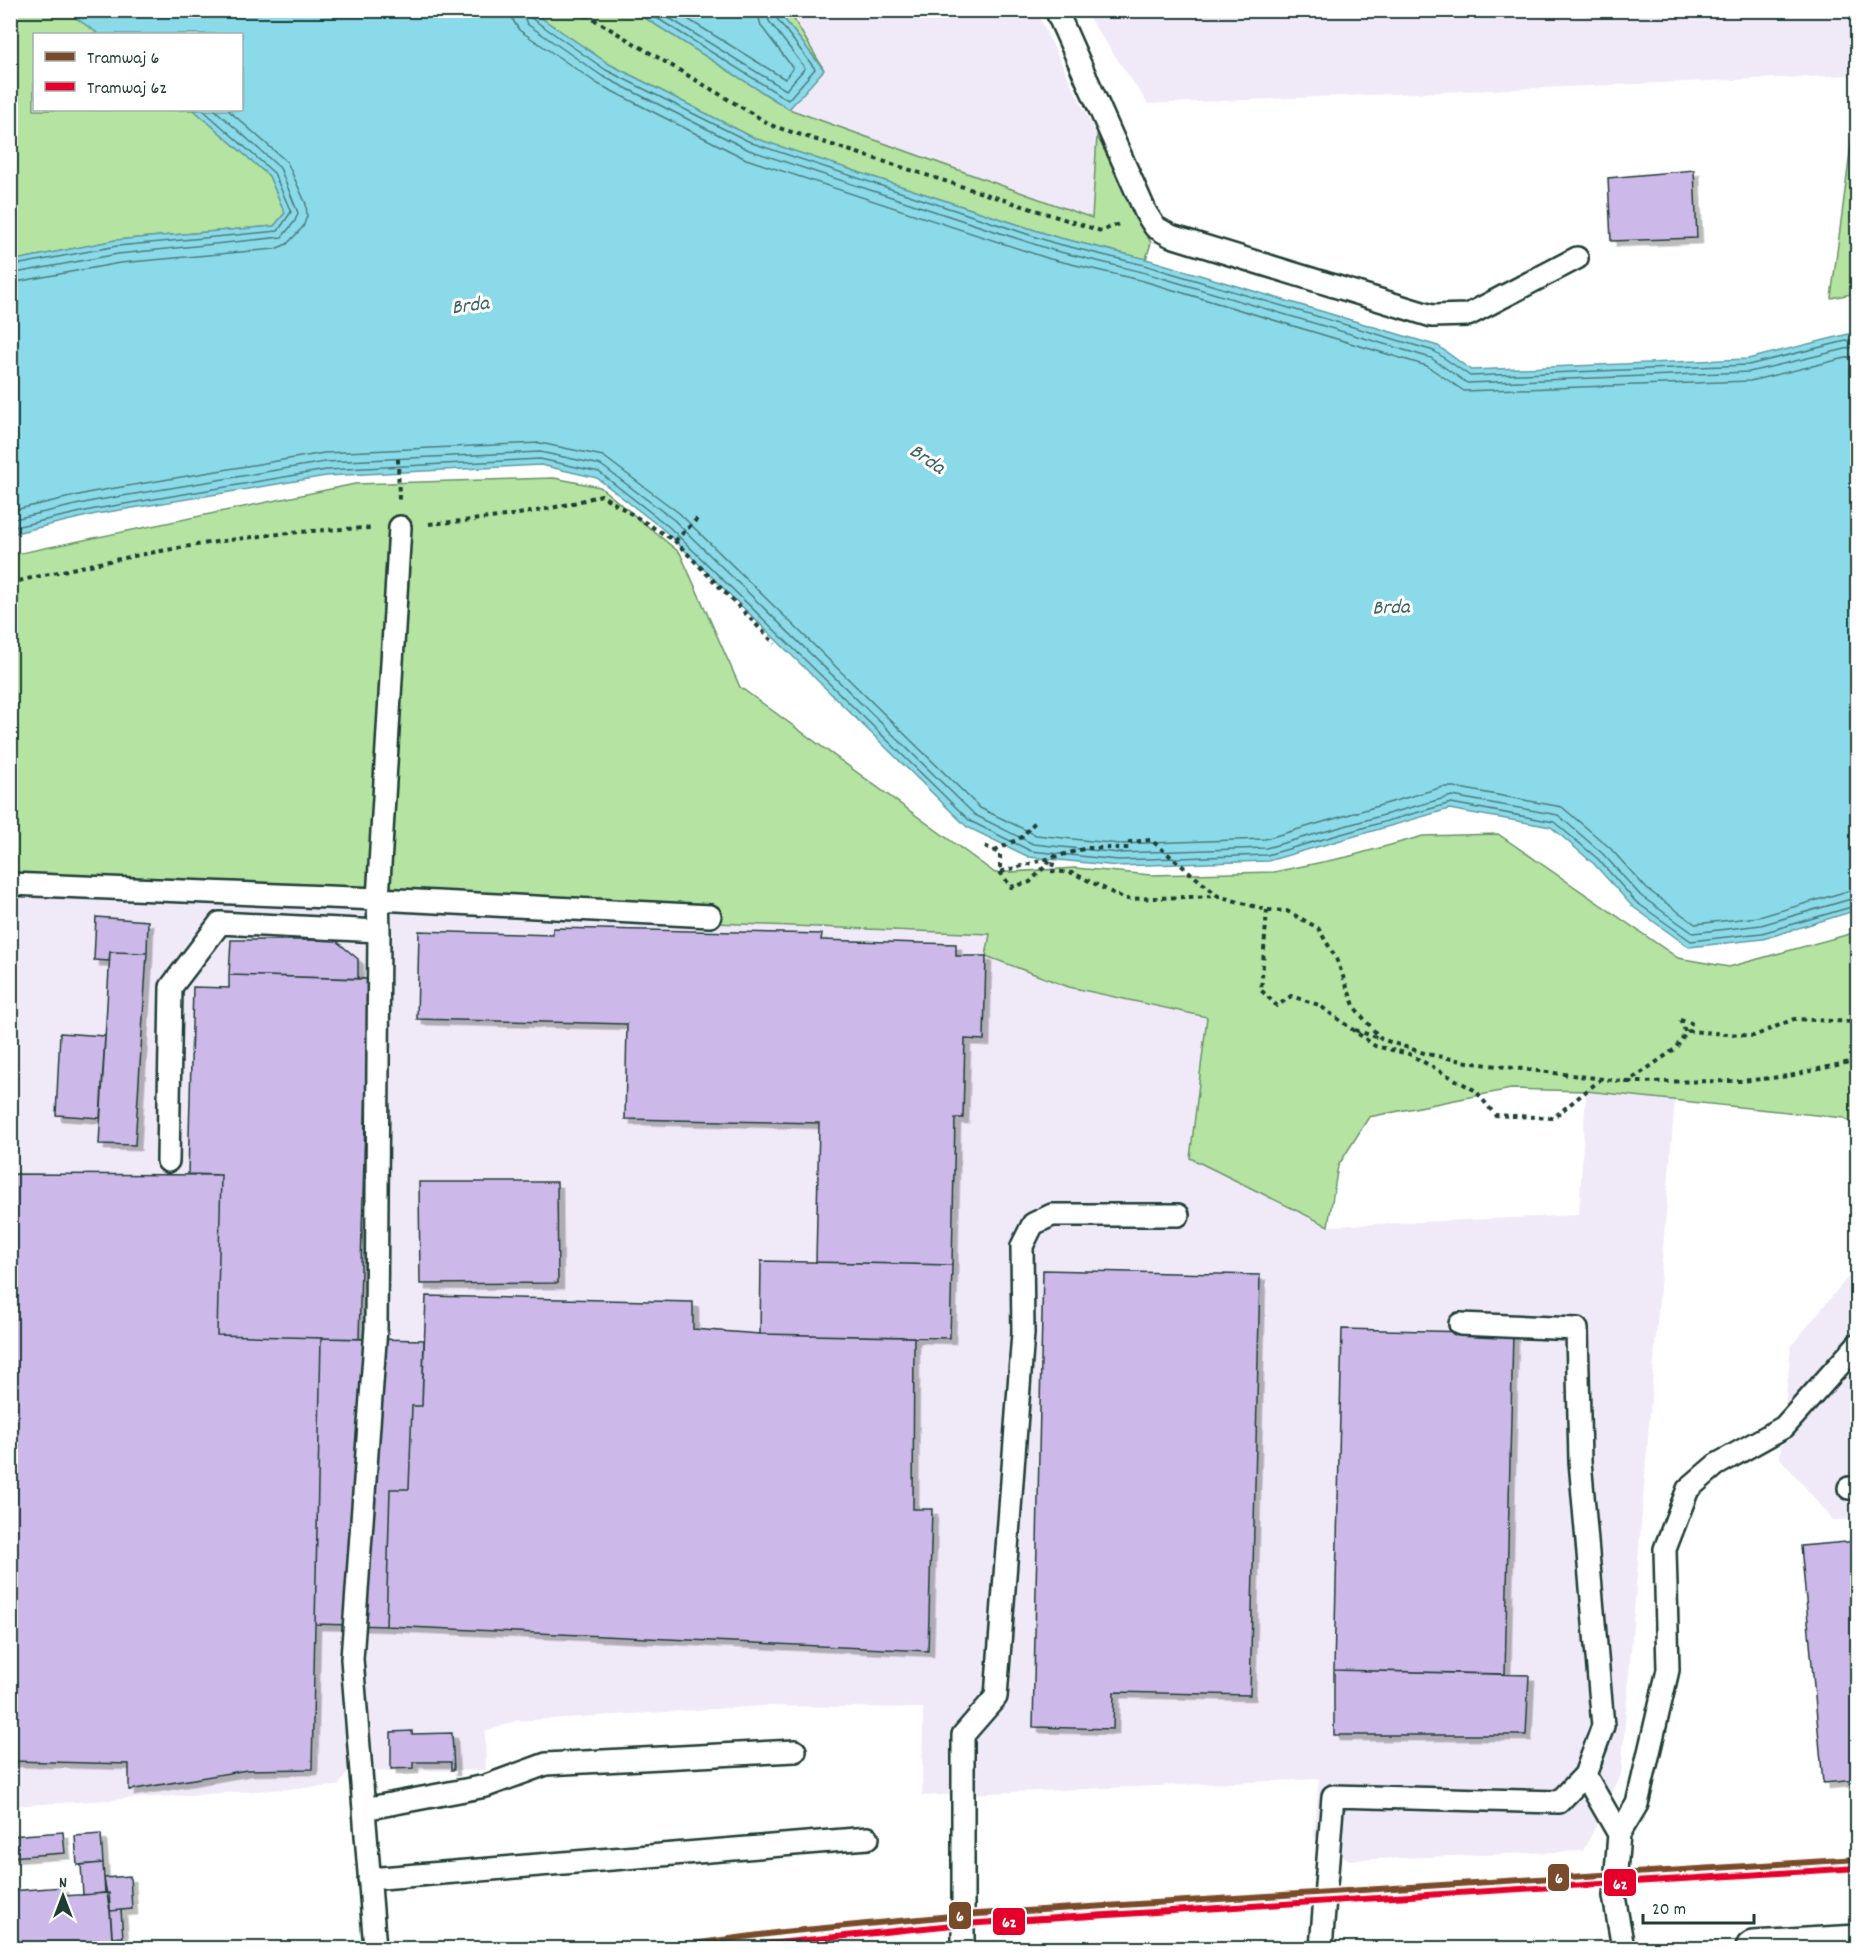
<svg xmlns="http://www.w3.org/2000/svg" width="1868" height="1959" font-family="Dekko,sans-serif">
<defs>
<filter id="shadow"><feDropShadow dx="5.5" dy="5.5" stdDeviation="0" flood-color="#0004"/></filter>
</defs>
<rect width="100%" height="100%" fill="#fff"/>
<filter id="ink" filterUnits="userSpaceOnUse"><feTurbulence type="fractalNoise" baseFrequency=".0167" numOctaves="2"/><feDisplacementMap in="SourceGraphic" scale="12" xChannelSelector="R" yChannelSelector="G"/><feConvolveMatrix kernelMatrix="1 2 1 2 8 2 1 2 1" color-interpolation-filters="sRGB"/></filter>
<g filter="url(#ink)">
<path fill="#f0eaf8" d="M789,11h247l61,125 -5,82 -303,-109 35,-39z
M1084,11h773v64l-709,29z
M10,892l157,9 824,33 -4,23 82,30 138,30 -16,140 137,69 251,-11 7,-124 89,8 -54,676 -38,76 -234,9 -35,-24 5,-57 -397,17 1,-88 -159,-2 -248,15 -31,11 1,38 -138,2 -10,14 -327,20z
M1857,1266v253l-24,1 -53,-62 11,-112z"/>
<path fill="#b5e3a1" stroke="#6a906a" stroke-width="1.5" d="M11,11h55l33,23h-65v76h160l75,66 16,37 -11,13 -158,14 -105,21z
M531,11h103l155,98 303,109 5,-82 54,107 -5,16 -90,-22 -302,-99 -145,-74z
M778,11h11l35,59z
M1857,99v194l-26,5z
M554,478l46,9 80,66 60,134 255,186 80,-5 76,7 123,-3 73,-15 76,-21 75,-2 180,124 51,9 128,-35v196l-13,-10 -258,-27 -75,-2 -142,28 -31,49 -10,60 -138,-68 17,-141 -138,-30 -83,-31 4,-22 -719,-29 -6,-20 -254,-12v-318l344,-71z"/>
<path fill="#8bdae9" stroke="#609ba1" stroke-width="1.5" d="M531,11l78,53 145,74 302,99 90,22 292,87 33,24 277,-11 109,-27v578l-94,29 -74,8 -57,-41 -38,-42 -43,-37 -102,-18 -181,52 -150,5 -89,-9 -62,-30 -303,-297 -67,-52 -56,-13 -215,11 -230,38 -85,20v-273l105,-21 158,-14 11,-13 -16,-37 -75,-66h48v-76h-143l-33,-23z
M634,11h144l46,59 -35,39z"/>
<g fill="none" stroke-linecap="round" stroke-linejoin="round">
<path stroke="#4a7c7c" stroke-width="1.5" d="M512,10l1,10 6,10 79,54 148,75 304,100 90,21 287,86 37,25 286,-10 108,-26
M521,10l6,14 75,52 147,74 303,100 90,22 289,86 36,25 282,-11 109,-26
M528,10l3,8 75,52 146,73 302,100 90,22 290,86 36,25 278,-11 110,-27
M644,10l144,90 27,-31 -40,-53 -1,-6
M656,10l130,80 19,-22 -36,-47 -3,-11
M673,10l112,69 8,-11 -32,-42 -4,-16
M10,266l107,-20 161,-15 13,-19 -17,-39 -71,-63
M10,274l108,-20 164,-17 13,-16 3,-8 -18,-45 -65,-58
M10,283l110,-20 155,-14 12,-5 16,-17 4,-11 -1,-12 -19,-42 -59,-52
M10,511l82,-19 232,-39 216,-10 63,13 76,57 301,295 56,27 83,9 146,-5 178,-52h11l108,20 48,41 37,41 48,35 64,-7 99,-29
M10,520l83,-19 232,-39 215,-10 61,13 73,55 301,295 58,29 86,9 147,-5 186,-52 106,19 45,39 38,42 52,37 68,-8 97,-28
M10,528l85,-19 231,-39 214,-11 59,13 69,54 302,295 61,30 87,9 149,-5 184,-52 103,19 44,37 38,43 55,39 71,-8 96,-28"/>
</g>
<path fill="#ccb8e9" stroke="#1f3d34" stroke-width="1.5" filter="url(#shadow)" d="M1694,170l3,68 -86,3 -3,-63z
M96,917l52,4 -1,32 -37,-1 -1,9 -15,-1z
M553,928l269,6 -1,6 135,4v12h30l-2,84 -19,-1 -2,79h-8l-3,147 -136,-3 3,-139 -194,-4 2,-95 -210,-5 2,-88 134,4z
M231,940h104l23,19v20l-129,-4z
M110,952l37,1 -12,192 -36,-1z
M229,975l140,4 -10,360 -142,-4 4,-160 -33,-1 5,-187 36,1z
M60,1033l45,3 -5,82 -44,-3z
M10,1174l211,1 -4,160 104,3 -9,431 -65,1 -118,20v-26l-119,-3z
M419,1182h138l1,101 -138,1z
M761,1261l191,4 -2,73 -190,-4z
M1043,1270l217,5 -10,420 -136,-3 -1,37 -80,-2z
M426,1296l267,6v27l67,5 154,3 -1,172h19l-4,142 -542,-25 4,-137h19l3,-83h10z
M1342,1329l171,4 -8,341 -171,-4z
M321,1338l103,2 -2,66h-10l-3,83h-19l-4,137 -71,-2z
M1858,1541v239l-35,3 -22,-237z
M1334,1670l195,5 -3,60h-192z
M412,1731v3l40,-1 2,37h-3v-8h-38v6l-22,1v-37z
M63,1832l2,21 -55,4v-21z
M101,1834l2,29 -26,2 -2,-29z
M103,1863l2,30 -22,2 -2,-30z
M130,1876l2,33 -22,2 -6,-33z
M63,1887v9l46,-3 4,55h-103v-57z
M121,1910l2,27 -11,1 -2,-27z"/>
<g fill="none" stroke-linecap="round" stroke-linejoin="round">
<defs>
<path id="lane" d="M1056,10l90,203 9,14 16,9 261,80 36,-1 109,-57
M10,884l368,15 22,-372
M379,931l-1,-32 332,17
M168,1161l3,-174 49,-64 159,8 -3,397 -24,331 23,289
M1849,1488h9
M1585,1775l34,59
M364,1809l122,-23 60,-22 249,-13
M369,1879l499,-41
M963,1948v-213l33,-38 27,-364 -1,-87 11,-22 19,-9h126
M1321,1948l12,-152 226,6 26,-27 18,-49 -23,-265 -3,-132 -117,-5
M1623,1948l-9,-52 5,-62 18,-30 31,-134 -3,-121 23,-60 28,-24 68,-38 74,-83"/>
<path id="secondary" d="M1753,1948l105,-6"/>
</defs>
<use href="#lane" stroke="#1f3d34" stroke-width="26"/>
<use href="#secondary" stroke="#1f3d34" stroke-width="38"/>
<path stroke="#1f3d34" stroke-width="4" stroke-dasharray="4.5 4.5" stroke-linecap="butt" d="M578,10l195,116 328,105 18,-7
M398,459l1,41
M429,524c59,-5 116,-11 172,-29l74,46 100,103
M675,541l22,-22
M10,583c119,-28 239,-52 361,-55
M985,846l15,8v18l87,-24h42l1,-6 21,-2 67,56
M995,851l27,-14 13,-15
M1000,872l11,15 19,-5 25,-26 -4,15 22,2 52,26 93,-3 49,14 20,1 31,17 18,30 19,50 26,31 46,15 46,9 155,19 47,-33 11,-16 -6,-13
M1267,910l-6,80 16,16 14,-10 28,9 56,41 34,8 67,37 19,24 58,3 47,-38
M1680,1020l11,3 -2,8 65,5 40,-17 60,3 4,7
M1355,1030l24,8
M1629,1082l113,-1 47,-5 69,-16"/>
<use href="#lane" stroke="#fff" stroke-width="21"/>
<use href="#secondary" stroke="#fff" stroke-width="33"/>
<defs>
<path id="tram-1" d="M662,1948l121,-16 179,-17 896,-56"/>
<path id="tram-2" d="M727,1948l236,-24 895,-56"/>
</defs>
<use href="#tram-1" stroke="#fff" stroke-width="10"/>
<use href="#tram-2" stroke="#fff" stroke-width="10"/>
<use href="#tram-1" stroke="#7a4b2a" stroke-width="6"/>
<use href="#tram-2" stroke="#e4002b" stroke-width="6"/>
</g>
</g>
<g text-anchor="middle" stroke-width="6" stroke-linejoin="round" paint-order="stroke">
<g font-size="21" font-style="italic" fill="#3a6461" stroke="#fff">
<text transform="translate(470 304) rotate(-8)" y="7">Brda</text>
<text transform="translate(928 458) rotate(34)" y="7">Brda</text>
<text transform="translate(1391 606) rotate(-2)" y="7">Brda</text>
</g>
</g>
<g stroke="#fff" stroke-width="2">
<rect x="1547" y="1863" width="23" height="29" rx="6" fill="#7a4b2a"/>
<rect x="1603" y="1868" width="34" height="29" rx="6" fill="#e4002b"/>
<rect x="948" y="1901" width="24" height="29" rx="6" fill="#7a4b2a"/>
<rect x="992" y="1907" width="34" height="29" rx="6" fill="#e4002b"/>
</g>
<g font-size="16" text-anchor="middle" font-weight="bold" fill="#fff">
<text x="1559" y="1883">6</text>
<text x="1620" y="1889">6z</text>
<text x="960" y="1921">6</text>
<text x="1009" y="1927">6z</text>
</g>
<rect width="1868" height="1959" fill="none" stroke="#fff" stroke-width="36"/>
<rect x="18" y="18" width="1832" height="1923" fill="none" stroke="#1f3d34" stroke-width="2" filter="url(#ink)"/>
<rect x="33" y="33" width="210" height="78" fill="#ffffff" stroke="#a5b1ae" stroke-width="1.5"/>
<rect x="45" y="52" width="30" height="9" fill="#7a4b2a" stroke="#a5b1ae" stroke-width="1.5"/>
<text x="87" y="63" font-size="18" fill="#1f3d34">Tramwaj 6</text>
<rect x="45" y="82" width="30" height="9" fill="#e4002b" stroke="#a5b1ae" stroke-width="1.5"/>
<text x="87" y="93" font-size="18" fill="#1f3d34">Tramwaj 6z</text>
<g transform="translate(63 1896)" stroke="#ffffff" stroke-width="4.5" paint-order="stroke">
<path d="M0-4.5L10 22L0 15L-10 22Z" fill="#1f3d34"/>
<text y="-9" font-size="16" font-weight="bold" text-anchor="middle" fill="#1f3d34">N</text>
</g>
<path d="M1643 1914v9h111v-9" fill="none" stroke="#1f3d34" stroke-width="3"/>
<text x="1652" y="1914" font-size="18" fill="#1f3d34" stroke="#ffffff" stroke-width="4.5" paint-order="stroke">20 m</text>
</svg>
